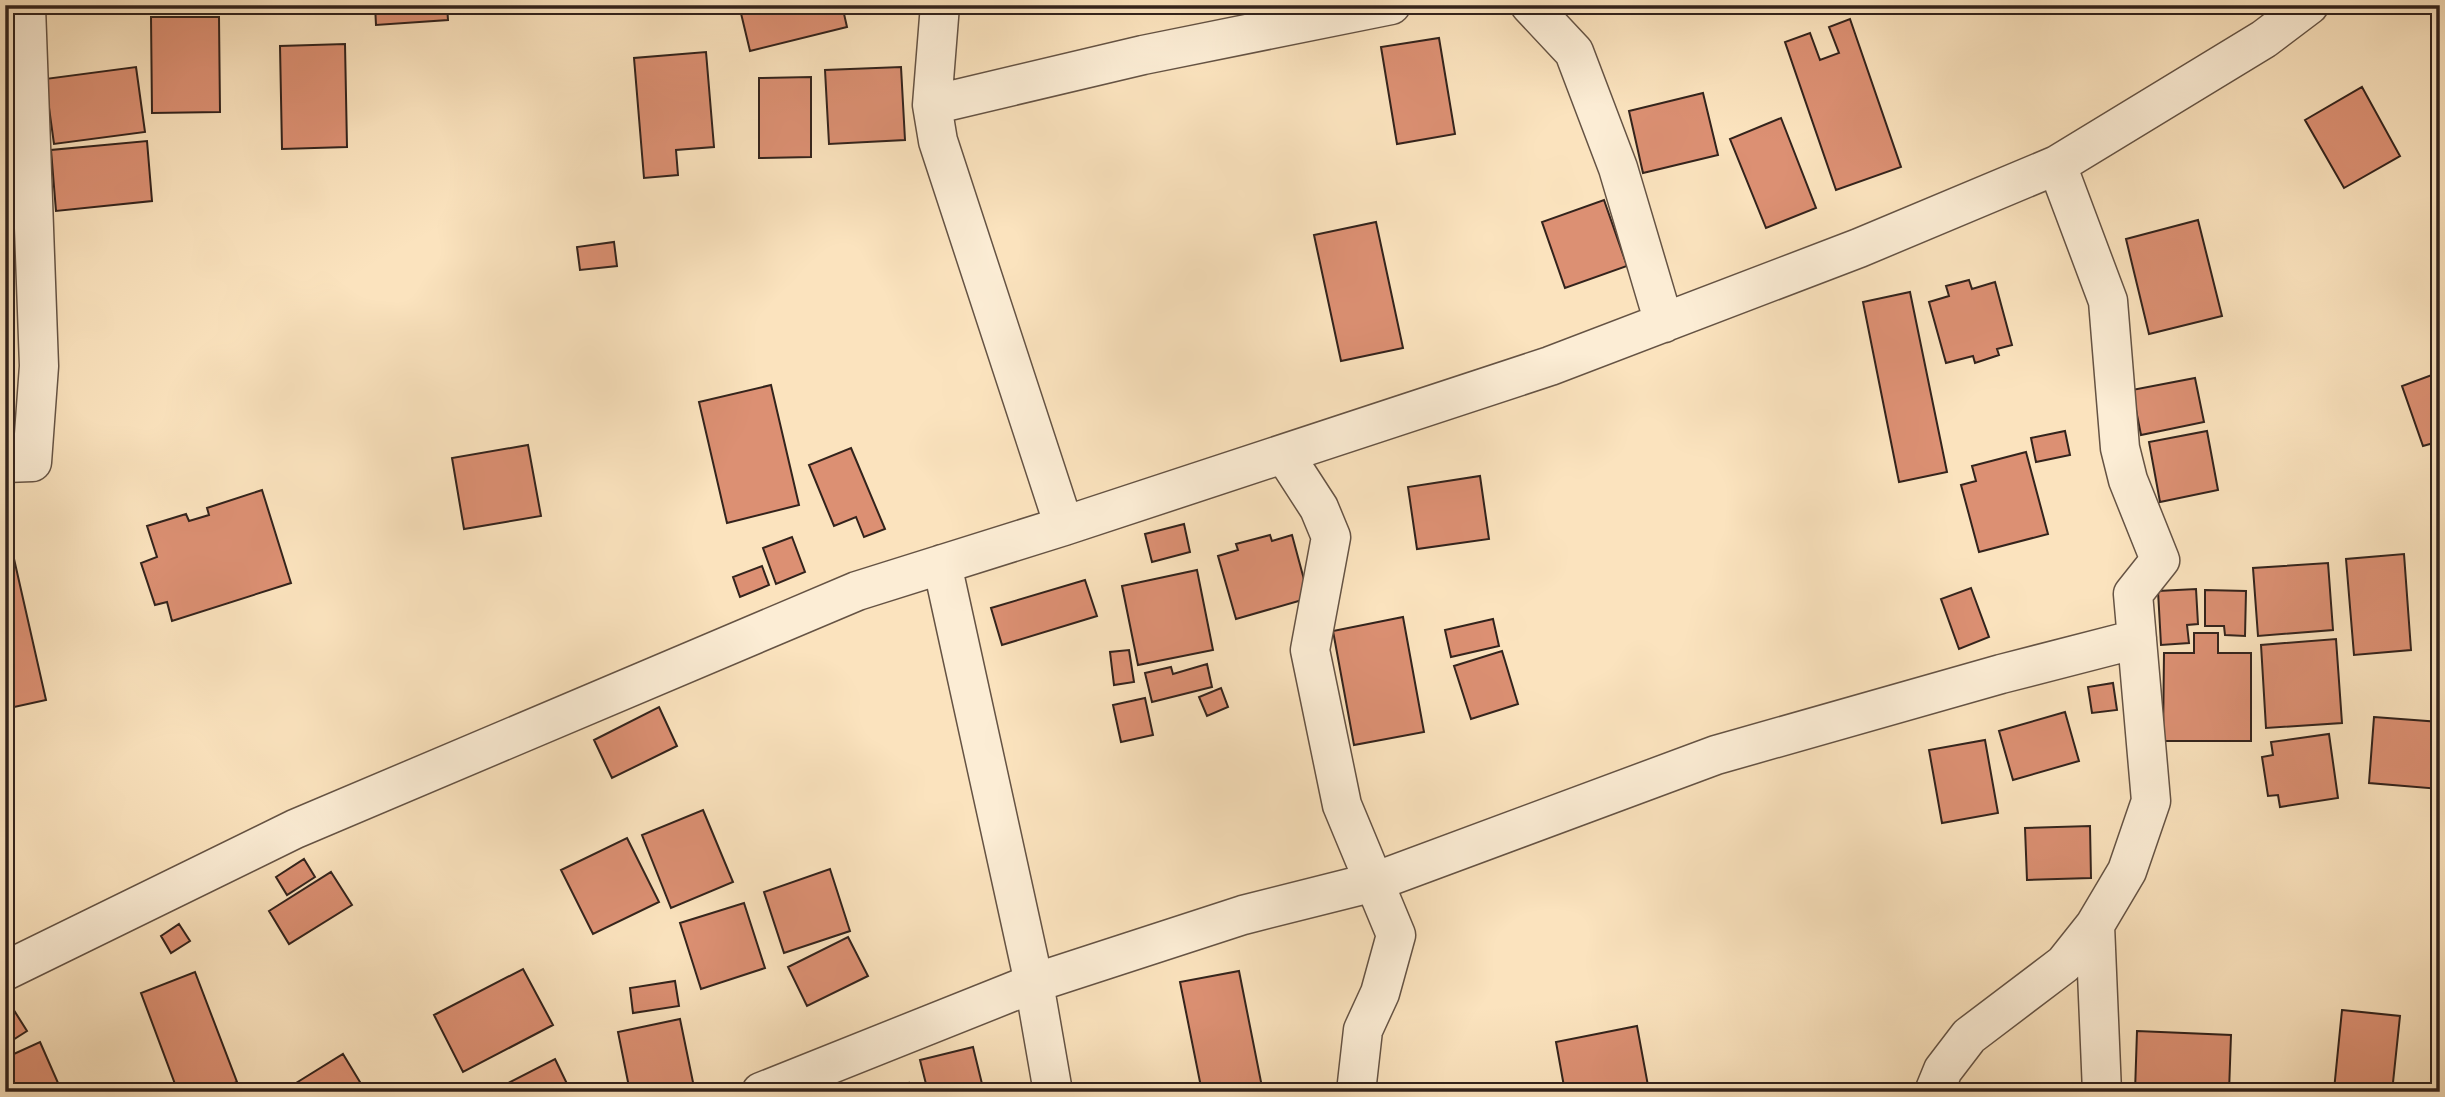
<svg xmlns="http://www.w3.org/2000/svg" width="2445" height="1097" font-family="'Sorts Mill Goudy',serif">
<rect width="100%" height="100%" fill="#fbe3be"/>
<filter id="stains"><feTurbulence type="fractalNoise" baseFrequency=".00286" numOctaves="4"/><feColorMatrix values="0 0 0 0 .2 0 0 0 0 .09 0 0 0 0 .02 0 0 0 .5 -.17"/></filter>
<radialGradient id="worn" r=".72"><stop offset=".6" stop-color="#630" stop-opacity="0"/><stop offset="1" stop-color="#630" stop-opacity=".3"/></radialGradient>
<path fill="#dc9073" stroke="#33231c" stroke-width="2" d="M375,5h72l1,15 -72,5z
M739,5h103l5,22 -97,24z
M151,17h68l1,95 -68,1z
M1850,19l51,148 -65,23 -51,-148 25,-9 10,27 19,-7 -10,-26z
M1439,38l16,96 -58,10 -16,-97z
M345,44l2,103 -65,2 -2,-103z
M706,52l8,95 -38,3 2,25 -34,3 -10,-120z
M136,67l9,65 -91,12 -9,-65z
M901,67l4,73 -76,4 -4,-74z
M811,77v80l-52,1v-80z
M2362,87l38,69 -56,32 -39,-68z
M1703,93l15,62 -75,18 -14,-62z
M1781,118l35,90 -50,20 -36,-89z
M147,141l5,60 -96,10 -5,-61z
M1604,200l23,66 -62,22 -23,-66z
M2198,220l24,96 -73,18 -23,-95z
M1376,222l27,126 -62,13 -27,-126z
M614,242l3,24 -37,4 -3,-23z
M1969,280l3,9 23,-7 17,63 -15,4 2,6 -24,8 -2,-7 -27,7 -17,-61 20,-6 -3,-10z
M1910,292l37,180 -48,10 -36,-180z
M2440,372v78l-3,-8 -14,4 -21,-60z
M2195,378l9,44 -63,13 -9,-45z
M771,385l28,120 -72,18 -28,-121z
M2065,431l5,24 -34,7 -5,-24z
M2207,431l11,59 -58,12 -11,-60z
M528,445l13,71 -77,13 -12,-71z
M851,448l34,81 -21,8 -8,-20 -22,9 -25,-61z
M2026,452l22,82 -69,18 -18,-67 15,-4 -4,-15z
M1480,476l9,63 -72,10 -9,-62z
M262,490l29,93 -119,38 -5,-19 -12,3 -14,-42 16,-6 -10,-31 39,-12 3,7 20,-6 -2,-7z
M1184,524l6,28 -38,10 -7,-28z
M1270,535l2,6 20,-6 17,63 -73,21 -18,-63 20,-6 -2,-6z
M792,537l13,35 -29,12 -13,-36z
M12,550l34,150 -41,9v-158z
M2404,554l7,96 -57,5 -8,-96z
M2328,563l5,67 -75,6 -5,-68z
M762,566l7,19 -29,12 -7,-20z
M1197,570l16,80 -75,15 -16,-79z
M1085,580l12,36 -95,29 -11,-37z
M1971,588l18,49 -30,12 -18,-50z
M2196,589l2,35 -11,1 2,18 -28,2 -3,-54z
M2205,590l41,1 -1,45 -20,-1 -1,-9h-19z
M1403,617l21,115 -70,13 -21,-114z
M1493,619l6,27 -48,11 -6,-27z
M2194,633h24v20h33v88h-88l1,-88h30z
M2336,639l6,84 -76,5 -5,-83z
M1129,650l5,32 -20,3 -4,-33z
M1502,651l16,53 -47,15 -17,-53z
M1207,664l5,23 -60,15 -7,-29 26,-6 2,7z
M2113,683l4,27 -25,3 -4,-26z
M1221,688l7,19 -21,9 -8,-19z
M1145,698l8,37 -32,7 -8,-37z
M659,707l18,39 -65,32 -18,-38z
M2065,712l14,49 -66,19 -14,-49z
M2374,717l66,5v67l-71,-6z
M2329,734l9,64 -58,9 -2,-12 -10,1 -6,-39 11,-2 -2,-13z
M1985,740l13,73 -56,10 -13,-73z
M703,810l30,72 -62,26 -29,-73z
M2090,826l1,52 -64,2 -2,-52z
M627,838l32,64 -66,32 -32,-64z
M304,859l11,18 -28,18 -11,-18z
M830,869l20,62 -66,22 -20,-61z
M331,872l21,33 -63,39 -20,-33z
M744,903l21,65 -64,21 -21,-66z
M179,924l11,17 -19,12 -10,-17z
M848,937l20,39 -61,30 -19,-39z
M523,969l30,56 -90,47 -29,-57z
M1239,971l24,121h-61l-22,-110z
M195,972l42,110 -26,10h-33l-37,-99z
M675,981l4,25 -46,7 -3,-25z
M5,996l22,35 -22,14z
M2342,1010l58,6 -8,76 -58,-2z
M680,1019l15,73h-65l-12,-60z
M1637,1026l12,65 -84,1 -9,-50z
M2137,1031l94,4 -2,57h-94z
M40,1042l22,50h-57v-34z
M973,1047l11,45h-56l-8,-32z
M343,1054l23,38h-65l-5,-9z
M555,1059l16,33h-80z
M909,1083v9l-57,-2z"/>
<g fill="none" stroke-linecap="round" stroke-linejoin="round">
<defs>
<path id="street" d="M940,5l-8,100 6,36 126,385
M1530,5l44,47 44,116 46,155
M932,105l211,-50 248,-50
M1284,454l35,54 12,29 -21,113 32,155 54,130 -16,58 -17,37 -7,62
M5,463l27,-1 7,-96 -13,-359
M942,564l92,419 19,109
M2095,925l7,167
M5,971l290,-142 562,-238 207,-65 486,-160 309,-118 198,-83 207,-126 45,-34
M761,1092l273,-109 209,-68 131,-33 342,-127 285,-81 136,-35
M1934,1092l9,-22 26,-34 95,-72 31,-39 32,-54 24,-70 -18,-207 27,-34 -32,-80 -8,-32 -12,-147 -51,-136"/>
</defs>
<use href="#street" stroke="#655344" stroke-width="41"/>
<use href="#street" stroke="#fcedd5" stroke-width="38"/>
</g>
<rect width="2445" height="1097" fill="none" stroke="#fbe3be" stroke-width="28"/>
<rect x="7" y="7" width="2431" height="1083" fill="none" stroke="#33231c" stroke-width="3.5"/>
<rect x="14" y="14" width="2417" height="1069" fill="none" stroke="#33231c" stroke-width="2"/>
<rect width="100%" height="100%" filter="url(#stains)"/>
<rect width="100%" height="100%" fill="url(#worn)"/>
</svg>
